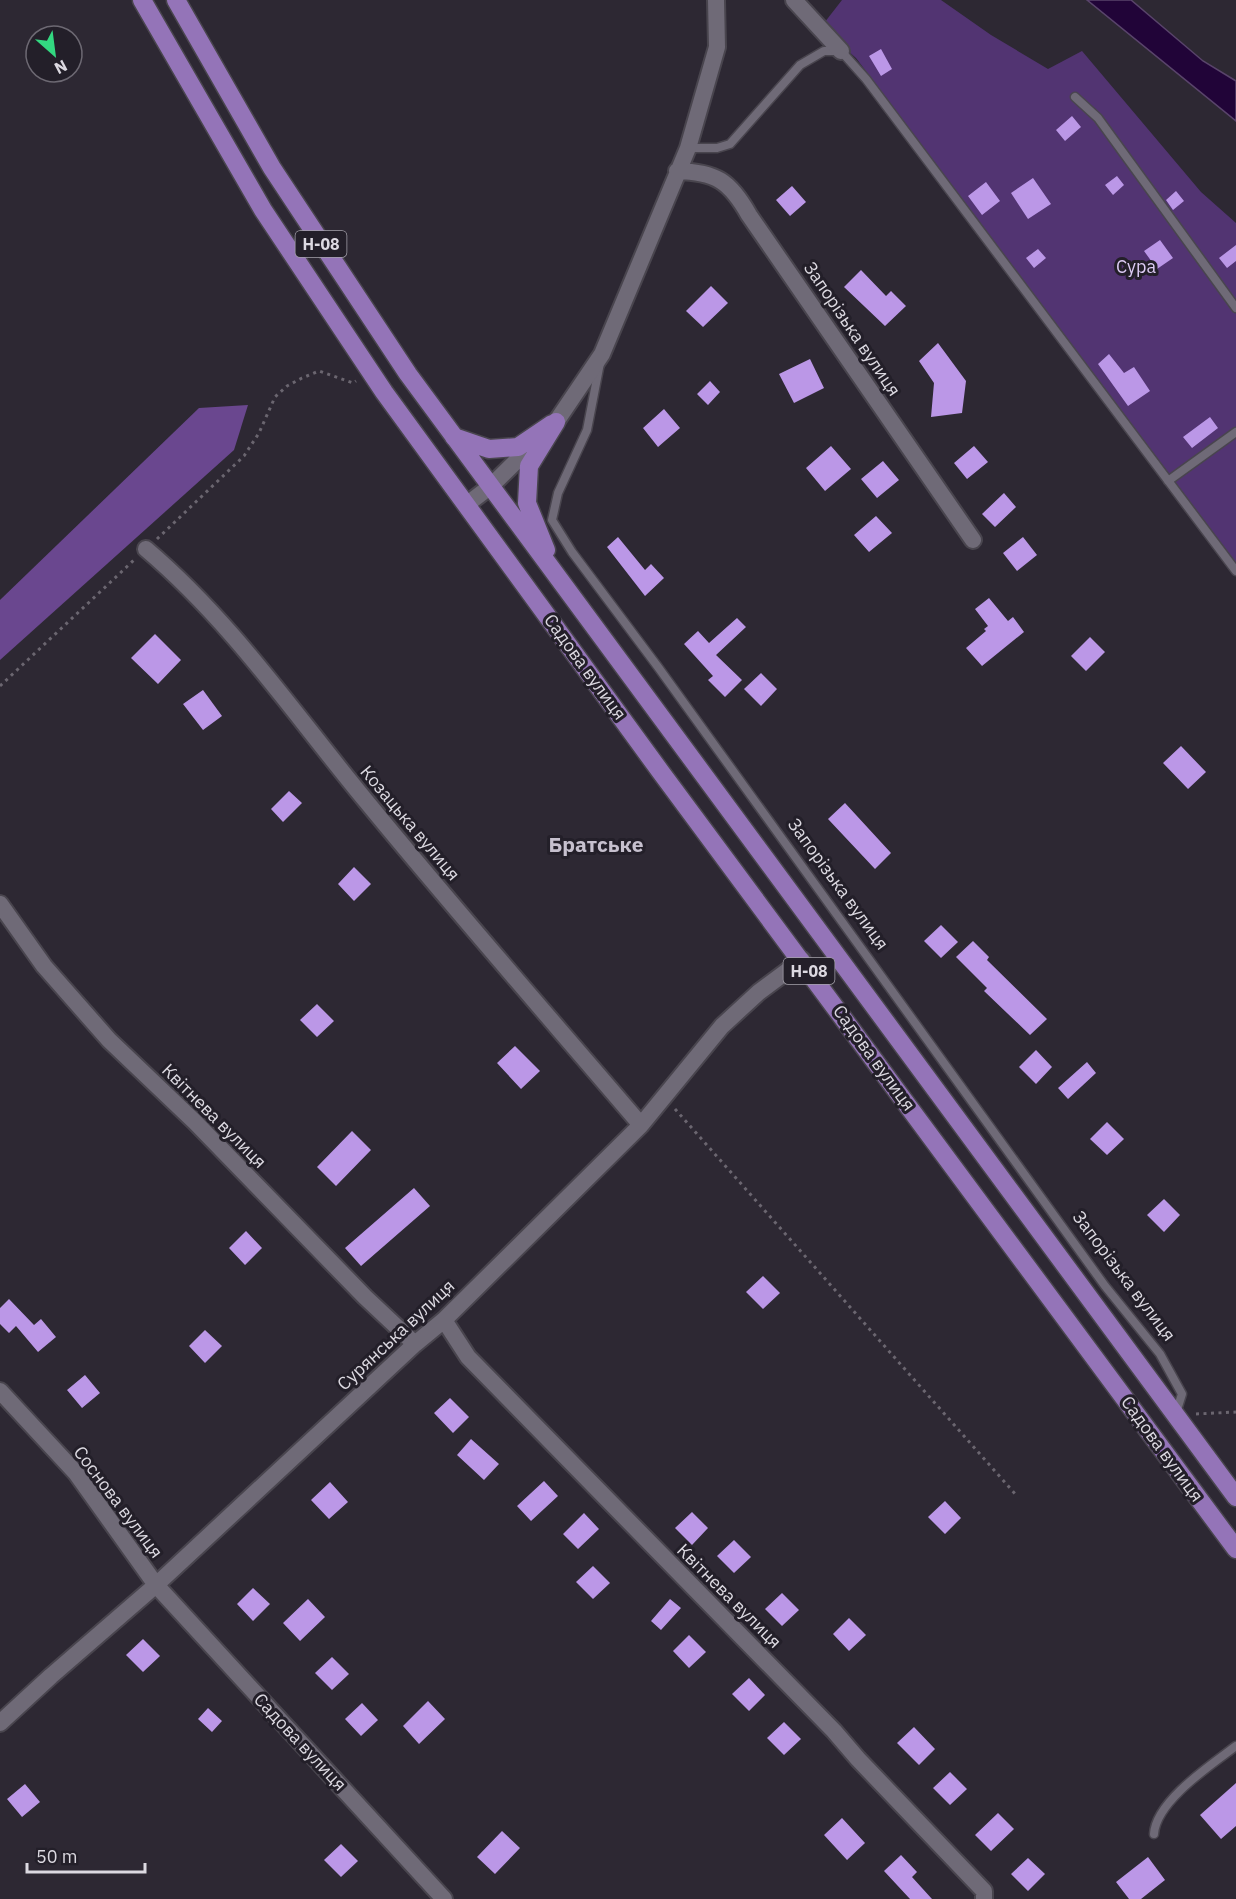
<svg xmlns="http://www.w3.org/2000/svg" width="1236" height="1899" font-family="'IBM Plex Sans',sans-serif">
<rect width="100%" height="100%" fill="#2d2833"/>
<path fill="#523472" d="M842,0h99l50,35 57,34 34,-18 119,141 35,31v340l-380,-505 -35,-31z"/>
<path fill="#6a478f" d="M248,405l-14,45 -234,210v-60l199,-192z"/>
<path fill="#210438" stroke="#59446b" stroke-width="1.5" d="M1087,0h44l72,61 33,20v40z"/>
<path fill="#bb97e7" d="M881,49l11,20 -11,7 -12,-20z
M1072,116l9,11 -16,14 -9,-11z
M1117,176l7,9 -11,10 -8,-10z
M1033,178l18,26 -23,15 -17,-26z
M986,182l14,19 -18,14 -14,-19z
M792,186l14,16 -16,14 -14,-16z
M1176,191l8,10 -11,9 -7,-10z
M1160,240l13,18 -16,11 -13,-18z
M1236,245v16l-9,7 -8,-10z
M1038,249l8,9 -12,10 -8,-10z
M861,270l25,26 5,-5 15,15 -21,20 -41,-39z
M711,286l17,17 -25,24 -17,-16z
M938,343l28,38 -4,32 -31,4 3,-34 -15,-22z
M1109,354l15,19 10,-6 16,24 -22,15 -30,-42z
M810,359l14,29 -30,15 -15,-29z
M710,381l10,11 -12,13 -11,-11z
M664,409l16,19 -22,19 -15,-19z
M1210,417l8,11 -26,20 -9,-11z
M831,446l20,23 -26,22 -19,-23z
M974,446l14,16 -21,17 -13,-16z
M883,461l16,19 -22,18 -16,-19z
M1004,493l12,14 -21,20 -13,-13z
M876,516l16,17 -23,19 -15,-17z
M618,537l27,33 6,-6 13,14 -19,18 -38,-49z
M1023,537l14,18 -20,16 -14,-18z
M989,598l19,23 5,-4 11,15 -42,34 -16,-18 20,-17 -2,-2 4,-3 -13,-17z
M737,618l9,9 -30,28 26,25 -17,17 -17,-17 5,-4 -29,-32 14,-13 11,12z
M155,634l26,26 -23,24 -27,-26z
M1090,637l15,15 -19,19 -15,-15z
M761,673l16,16 -16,17 -17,-17z
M203,690l19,26 -19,14 -20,-26z
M1181,746l25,26 -18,17 -25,-26z
M289,791l13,12 -19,19 -12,-13z
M845,803l46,50 -16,16 -47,-50z
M354,867l17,17 -17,17 -16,-17z
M941,925l17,17 -17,16 -17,-17z
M973,941l16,16 -2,3 60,59 -17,16 -46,-44 3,-3 -31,-31z
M317,1004l17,17 -17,16 -17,-17z
M515,1046l25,25 -19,18 -24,-26z
M1036,1050l16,17 -16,17 -17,-17z
M1087,1062l9,11 -28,26 -10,-11z
M1107,1122l17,17 -17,16 -17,-16z
M352,1131l19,19 -35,36 -19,-19z
M414,1188l16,18 -69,60 -16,-18z
M1164,1199l16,16 -16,17 -17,-17z
M246,1231l16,17 -17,17 -16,-17z
M763,1276l17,17 -17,16 -17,-17z
M9,1299l25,26 7,-6 15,18 -18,15 -22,-26 -7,7 -9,-9v-16z
M205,1330l17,16 -17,17 -16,-17z
M85,1375l15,18 -18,15 -15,-18z
M450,1398l19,19 -16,16 -19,-20z
M471,1439l28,25 -15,16 -27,-25z
M544,1481l14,15 -27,25 -14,-15z
M330,1482l18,20 -19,17 -18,-19z
M945,1501l16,17 -16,16 -17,-17z
M692,1512l16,16 -16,17 -17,-17z
M584,1513l15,16 -21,20 -15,-15z
M734,1540l17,17 -17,16 -17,-17z
M593,1566l17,17 -17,16 -17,-17z
M253,1588l17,16 -17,17 -16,-17z
M782,1593l17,17 -17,16 -17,-17z
M308,1599l17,18 -25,24 -17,-18z
M670,1599l11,9 -20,22 -10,-9z
M849,1618l17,17 -17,16 -16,-17z
M689,1635l17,17 -17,16 -16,-17z
M143,1639l17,17 -17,16 -17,-17z
M332,1657l17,17 -17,16 -17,-17z
M749,1678l16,17 -16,16 -17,-17z
M428,1701l17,18 -26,25 -16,-18z
M362,1703l16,17 -17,16 -16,-17z
M208,1708l14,13 -10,11 -14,-13z
M784,1722l17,17 -17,16 -17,-17z
M914,1727l21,22 -16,16 -22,-22z
M950,1772l17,17 -17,16 -17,-17z
M1236,1783v43l-15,13 -21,-24z
M25,1784l15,18 -18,15 -15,-18z
M998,1813l16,16 -23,22 -16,-16z
M842,1818l23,25 -18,17 -23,-25z
M502,1831l18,17 -25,26 -18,-17z
M341,1844l17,17 -17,16 -17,-17z
M901,1855l16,17 -5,5 20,22h-22l-26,-28z
M1148,1857l17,23 -24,19h-12l-13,-17z
M1028,1858l17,16 -17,17 -17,-17z"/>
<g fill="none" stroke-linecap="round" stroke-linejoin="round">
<defs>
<path id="lane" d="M1075,97l23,21 138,190
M688,148h29l13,-4 70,-79 24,-14h17l25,28 370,492
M600,363l-13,67 -29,63 -6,27 20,32 86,115 447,619 55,68 22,40 -6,19
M1168,481l68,-49
M1154,1834c2,-33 57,-69 82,-88"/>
<path id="street" d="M794,0l47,51
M677,171c39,1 53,10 72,44l224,325
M466,505l25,-19 65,-64 46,-68 86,-206 29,-101 -1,-47
M146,549c87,74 148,165 220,252 90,110 183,216 275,324
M0,904l44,62 65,74 86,82 170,175 50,47
M444,1320l24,37 366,374 24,28 126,132v8
M0,1391l76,82 80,112 288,314
M0,1723l51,-47 105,-91 259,-241 29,-24 197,-195 81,-99 37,-34 43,-32"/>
<path id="primary" d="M142,0l121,210 121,182 276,379 576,778
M176,0l96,168 136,206 828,1123
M454,437l35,12 29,-2 34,-23
M546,550l-19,-47 2,-37 27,-44"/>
</defs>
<use href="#lane" stroke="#49454e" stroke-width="11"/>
<use href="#street" stroke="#49454e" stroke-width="20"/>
<use href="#primary" stroke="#49454e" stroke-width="21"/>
<path stroke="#6b6670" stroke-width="3" stroke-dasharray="3 4.5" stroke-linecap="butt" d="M157,539l87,-83 15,-23 16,-36 12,-11 15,-8 17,-7 34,12 3,-2
M0,686l134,-126
M675,1109l342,387
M1196,1414l40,-2"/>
<use href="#lane" stroke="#6f6a77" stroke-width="8"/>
<use href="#street" stroke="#6f6a77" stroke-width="16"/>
<use href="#primary" stroke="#9474b8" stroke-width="18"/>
</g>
<g text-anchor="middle" stroke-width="6" stroke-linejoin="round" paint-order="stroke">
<g fill="#231f29" stroke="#a4a1aa" stroke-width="1.5">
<rect x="295.5" y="231" width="51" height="26" rx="4.5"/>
<rect x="783.5" y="958" width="51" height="26" rx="4.5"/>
</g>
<g font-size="16" font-weight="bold" fill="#dcd9e1">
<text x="321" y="250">Н-08</text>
<text x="809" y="977">Н-08</text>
</g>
<g font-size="18" fill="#deccf6" stroke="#231f29">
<text x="1136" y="273">Сура</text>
</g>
<g font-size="18" fill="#dcd9e1" stroke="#231f29">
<text transform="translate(852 329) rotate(56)" y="6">Запорізька вулиця</text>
<text transform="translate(585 667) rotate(54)" y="6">Садова вулиця</text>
<text transform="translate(410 823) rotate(50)" y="6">Козацька вулиця</text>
<text transform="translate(838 884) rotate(54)" y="6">Запорізька вулиця</text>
<text transform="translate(874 1058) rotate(54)" y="6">Садова вулиця</text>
<text transform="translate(214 1116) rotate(45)" y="6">Квітнева вулиця</text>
<text transform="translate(1124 1276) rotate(53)" y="6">Запорізька вулиця</text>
<text transform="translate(396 1335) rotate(-43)" y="6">Сурянська вулиця</text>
<text transform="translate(1162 1449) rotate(54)" y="6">Садова вулиця</text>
<text transform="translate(118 1502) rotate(53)" y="6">Соснова вулиця</text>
<text transform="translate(729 1596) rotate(45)" y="6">Квітнева вулиця</text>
<text transform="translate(300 1742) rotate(47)" y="6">Садова вулиця</text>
</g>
<g font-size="21" font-weight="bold" fill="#c6c0ce" stroke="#231f29">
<text x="596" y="852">Братське</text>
</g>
</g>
<g transform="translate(54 54) rotate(152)"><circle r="28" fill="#231f29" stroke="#6d6973" stroke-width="1.5"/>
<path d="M0-4.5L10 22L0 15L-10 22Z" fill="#33d881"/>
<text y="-9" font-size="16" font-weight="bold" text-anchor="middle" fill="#dcd9e1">N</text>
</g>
<path d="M27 1863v9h118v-9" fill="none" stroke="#dcd9e1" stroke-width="3"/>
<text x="36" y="1863" font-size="18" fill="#dcd9e1" stroke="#231f29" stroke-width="4.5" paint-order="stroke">50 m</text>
</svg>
